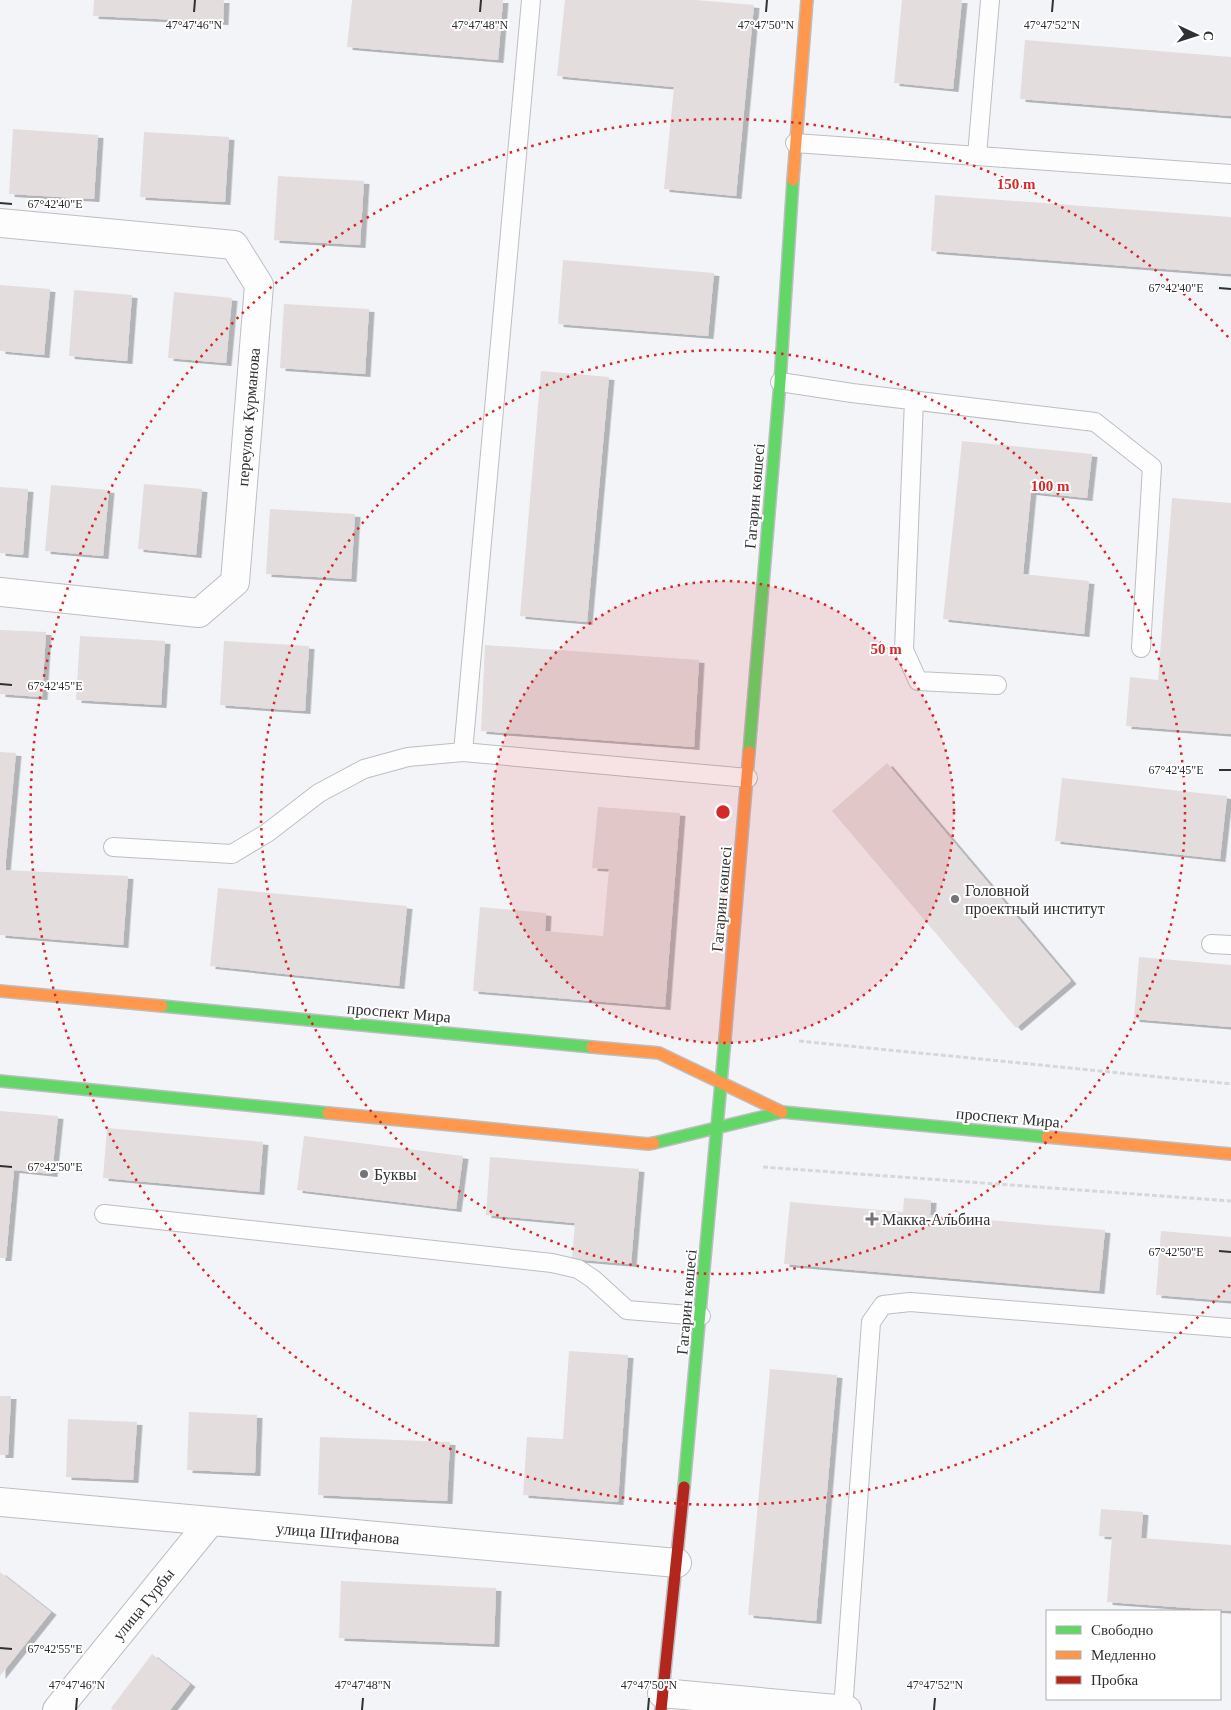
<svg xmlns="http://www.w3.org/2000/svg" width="1231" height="1710" font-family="Georgia,serif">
<defs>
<filter id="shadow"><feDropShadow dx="5.5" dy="3" stdDeviation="0" flood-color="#0004"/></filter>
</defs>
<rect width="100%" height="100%" fill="#f3f4f8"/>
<path fill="#e4ddde" filter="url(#shadow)" d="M94,0h130l-1,22 -130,-6z
M352,0h151l-5,60 -151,-13z
M565,0h131l58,5 -18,191 -72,-7 10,-102 -117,-11z
M902,0h60l-9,89 -59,-6z
M1025,40l206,17v59l-211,-17z
M13,129l85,6 -4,64 -85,-5z
M144,132l85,5 -4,65 -85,-5z
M278,176l86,5 -4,64 -86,-5z
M935,195l296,22v57l-300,-23z
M563,260l151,13 -6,63 -150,-12z
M0,285l50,4 -6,66 -44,-4z
M74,290l58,5 -5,66 -58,-5z
M174,292l58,6 -6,65 -58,-5z
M284,304l85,5 -4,65 -85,-6z
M541,371l68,6 -22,245 -67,-6z
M962,441l130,13 -5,44 -56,-6 -8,82 66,7 -5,53 -141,-15z
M144,484l58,5 -6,66 -58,-6z
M51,485l58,5 -6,66 -58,-5z
M0,487l28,2 -5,66 -23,-2z
M1172,498l59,5v231l-105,-8 4,-49 28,3z
M270,509l85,5 -4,65 -85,-5z
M0,630l46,2 -4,65 -42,-3z
M80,636l85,5 -4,64 -85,-5z
M224,641l85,5 -4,65 -85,-6z
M485,645l214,15 -5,87 -213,-16z
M0,752l16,1 -11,117 123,6 -5,69 -123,-10z
M887,763l184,218 -55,47 -184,-217z
M1062,778l165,18 -7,63 -165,-18z
M598,807l82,6 -15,194 -192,-16 7,-84 66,6 -1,18 58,5 6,-67 -17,-1z
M218,888l189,18 -8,80 -189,-20z
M1139,957l92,8v62l-97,-8z
M0,1111l58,5 -6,58 -38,-4 -8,88h-6z
M107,1128l156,14 -4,50 -156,-14z
M304,1136l159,20 -7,53 -159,-19z
M490,1157l149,12 -8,95 -59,-5 3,-36 -89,-8z
M904,1198l27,2 -1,15 175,15 -6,61 -315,-27 6,-62 113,10z
M1161,1231l70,6v64l-75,-6z
M569,1351l59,4 -10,147 -95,-7 4,-58 36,2z
M770,1369l67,6 -21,246 -68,-6z
M0,1396h11l-3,59h-8z
M189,1412l68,3 -2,58 -68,-3z
M68,1419l69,3 -4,58 -67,-3z
M320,1437l130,5 -3,59 -129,-6z
M1101,1509l42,3 -2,26 90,7v66l-124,-9 5,-65 -13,-1z
M0,1572l51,40 -51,64z
M341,1581l155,7 -2,56 -155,-6z
M152,1654l38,30 -20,26h-57l-2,-2z"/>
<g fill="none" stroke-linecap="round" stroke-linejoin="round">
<defs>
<path id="lane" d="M795,143l436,31
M977,156l13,-156
M780,382l72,11 243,29 57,45 -11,181
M914,400l-10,250 14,31 79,4
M463,752l68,-752
M113,847l119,7 35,-21 52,-40 45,-24 44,-12 55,-5 285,26
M1211,944l20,1
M104,1214l448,49 26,6 15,10 34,31 74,6
M843,1710l28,-388 12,-17 27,-3 321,26"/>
<path id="street" d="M0,223l234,22 25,40 -24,297 -36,31 -199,-21
M0,1502l677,61
M662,1693l185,17
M57,1710l153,-188"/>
<path id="fast" d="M749,752l31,-370 13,-202
M162,1006l430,41
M0,1081l328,32
M654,1143l128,-31 265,25
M684,1487l41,-448"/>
<path id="slow" d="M793,180l14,-180
M0,991l162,15
M725,1039l24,-287
M592,1047l67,6 123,59
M328,1113l320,31 6,-1
M1047,1137l184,17"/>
<path id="jam" d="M661,1710l23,-223"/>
</defs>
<use href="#lane" stroke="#bdbec0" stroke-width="20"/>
<use href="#street" stroke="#bdbec0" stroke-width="30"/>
<use href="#fast" stroke="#bdbec0" stroke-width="14"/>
<use href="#slow" stroke="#bdbec0" stroke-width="14"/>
<use href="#jam" stroke="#bdbec0" stroke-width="14"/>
<path stroke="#d7d7d8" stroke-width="3" stroke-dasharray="5 2.5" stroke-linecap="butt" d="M799,1041l432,43
M763,1167l468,34"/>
<use href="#lane" stroke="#fdfdfe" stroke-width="18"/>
<use href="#street" stroke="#fdfdfe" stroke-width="28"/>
<use href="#fast" stroke="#63d668" stroke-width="11"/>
<use href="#slow" stroke="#ff974d" stroke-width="11"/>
<use href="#jam" stroke="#b3261e" stroke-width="11"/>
</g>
<path fill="none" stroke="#313134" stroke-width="2" d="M194,12l1,-12M480,12l1,-12M766,12l1,-12M1052,12l1,-12M0,203l12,1M1219,288l12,1M0,684l12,1M1219,770h12M0,1166l12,1M1219,1251l12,1M0,1648l12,1M76,1710l1,-12M362,1710l1,-12M648,1710l1,-12M934,1710l1,-12"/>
<circle cx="723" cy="812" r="231" fill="#d62828" fill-opacity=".12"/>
<g fill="none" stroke="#d62828" stroke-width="2.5" stroke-dasharray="2.5 5">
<circle cx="723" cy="812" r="231"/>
<circle cx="723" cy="812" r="462"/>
<path d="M1230 1285A693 693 0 1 1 1230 339"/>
</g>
<g fill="#757579" stroke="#fff" stroke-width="2">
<circle cx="955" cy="899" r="5"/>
<circle cx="364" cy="1174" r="5"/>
<path d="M869.5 1211.5h5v5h5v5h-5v5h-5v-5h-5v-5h5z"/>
</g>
<g text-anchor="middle" stroke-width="4" stroke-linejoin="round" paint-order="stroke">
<g font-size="16" fill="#313134" stroke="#fff">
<text transform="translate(248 417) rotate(-85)" y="6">переулок Курманова</text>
<text transform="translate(754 496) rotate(-85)" y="6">Гагарин көшесі</text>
<text transform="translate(721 899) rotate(-85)" y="6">Гагарин көшесі</text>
<text transform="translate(399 1012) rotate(5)" y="6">проспект Мира</text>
<text transform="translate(1008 1117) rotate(5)" y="6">проспект Мира</text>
<text transform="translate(686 1302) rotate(-85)" y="6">Гагарин көшесі</text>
<text transform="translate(338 1533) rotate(5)" y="6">улица Штифанова</text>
<text transform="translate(143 1604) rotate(-51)" y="6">улица Гурбы</text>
</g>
<g font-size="16" fill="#313134" stroke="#fff" text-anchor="start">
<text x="965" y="896">Головной<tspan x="965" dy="18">проектный институт</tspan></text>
<text x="374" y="1180">Буквы</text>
<text x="882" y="1225">Макка-Альбина</text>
</g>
</g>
<g font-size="12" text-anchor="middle" fill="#313134" stroke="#fff" stroke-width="4" stroke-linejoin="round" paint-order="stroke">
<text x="194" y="29">47°47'46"N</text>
<text x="480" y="29">47°47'48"N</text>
<text x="766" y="29">47°47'50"N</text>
<text x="1052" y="29">47°47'52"N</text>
<text x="55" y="208">67°42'40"E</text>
<text x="1176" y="292">67°42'40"E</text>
<text x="55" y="690">67°42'45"E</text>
<text x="1176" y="774">67°42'45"E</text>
<text x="55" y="1171">67°42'50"E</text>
<text x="1176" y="1256">67°42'50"E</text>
<text x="55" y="1653">67°42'55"E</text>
<text x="77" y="1689">47°47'46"N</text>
<text x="363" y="1689">47°47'48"N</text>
<text x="649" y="1689">47°47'50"N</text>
<text x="935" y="1689">47°47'52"N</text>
</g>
<circle cx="723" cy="812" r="8" fill="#d62828" stroke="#fff" stroke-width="2.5"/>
<g font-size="15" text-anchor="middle" font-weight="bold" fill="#d62828" stroke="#fff" stroke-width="4" stroke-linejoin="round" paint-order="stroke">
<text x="1016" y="189">150 m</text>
<text x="1050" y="491">100 m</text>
<text x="886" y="654">50 m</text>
</g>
<rect x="1046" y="1610" width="175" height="90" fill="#ffffff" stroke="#adadae"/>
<rect x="1056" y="1626" width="25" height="8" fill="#63d668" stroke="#adadae"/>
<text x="1091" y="1635" font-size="15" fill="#313134">Свободно</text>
<rect x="1056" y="1651" width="25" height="8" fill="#ff974d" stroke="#adadae"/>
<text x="1091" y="1660" font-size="15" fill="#313134">Медленно</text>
<rect x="1056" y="1676" width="25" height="8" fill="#b3261e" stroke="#adadae"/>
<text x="1091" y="1685" font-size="15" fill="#313134">Пробка</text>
<g transform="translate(1196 35) rotate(94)" stroke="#ffffff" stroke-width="4" paint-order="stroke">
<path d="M0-4L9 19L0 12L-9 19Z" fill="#313134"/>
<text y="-8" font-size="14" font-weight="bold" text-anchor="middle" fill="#313134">С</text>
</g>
</svg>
